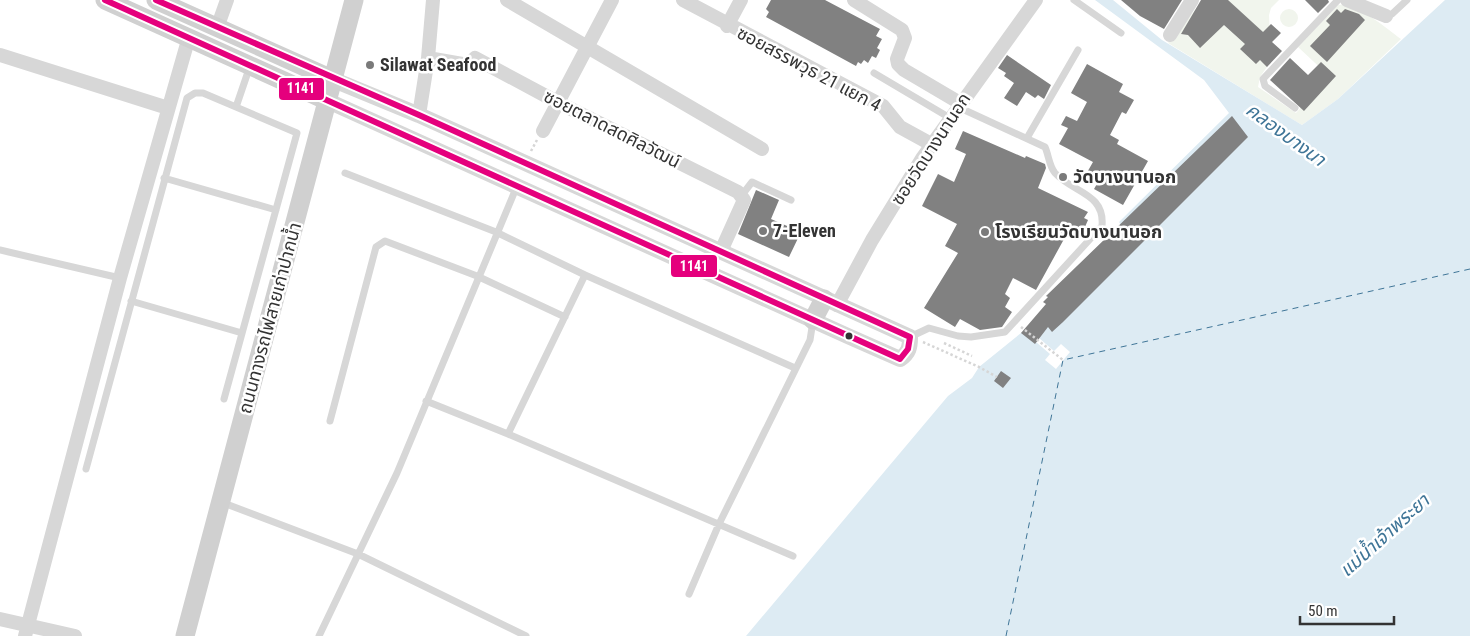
<svg xmlns="http://www.w3.org/2000/svg" width="1470" height="636" font-family="'Roboto Condensed','Noto Sans Thai',sans-serif">
<rect width="100%" height="100%" fill="#fff"/>
<path fill="#f1f5ed" d="M1203,0h76l-8,8 -2,7 2,46 -11,16 -2,10 38,26 33,-37 -31,-29 40,-42c18,-3 48,23 63,34l-63,60 -36,26 -134,-82z
M1280 18a9 9 0 1 1 18 0a9 9 0 1 1-18 0Z"/>
<path fill="#ddebf3" d="M1095,0h18l49,40 140,85 36,-26 107,-99h25v636h-724l202,-240 24,-18 7,-11 42,-34 72,-71 39,-21 -13,-19 110,-109 -25,-33z"/>
<path fill="#fff" d="M1039,338l15,13 7,-7 9,8 -14,17 -11,-9 5,-6 -14,-12z"/>
<g fill="none" stroke-linecap="round" stroke-linejoin="round">
<path stroke="#3f7597" stroke-width="1" stroke-dasharray="6 5" stroke-linecap="butt" d="M1006,636l57,-276 407,-91"/>
</g>
<path fill="#818181" d="M771,0h54l55,29 -4,7 6,3 -5,9 3,2 -4,8 -4,-2 -4,7 -4,-3 -3,4 -3,-2 -2,4 -90,-49 3,-5 -3,-3z
M1121,0h61l-18,29 -24,-13z
M1201,0h27l35,32 8,-8 10,9 -9,9 10,9 -15,16 -7,-7 -4,4 -16,-15 5,-5 -21,-19 -24,23 -12,-13 -7,-1z
M1305,0h23l1,2 -11,11z
M1337,9l4,4 4,-4 14,5 6,6 -38,42 -17,-16 20,-21 -4,-4z
M1007,55l44,30 -7,14 -6,-4 -3,3 -9,-6 -9,14 -13,-8 10,-15 -10,-7 2,-3 -8,-5z
M1290,58l18,17 13,-13 15,14 -32,35 -34,-31z
M1087,64l36,20 -4,8 15,8 -8,14 -4,-2 -12,23 9,5 -2,4 31,17 -25,44 -29,-16 4,-7 -13,-6 8,-14 -34,-18 9,-16 -7,-3 5,-9 11,5 10,-19 -16,-9z
M1232,116l16,21 -185,185 -11,10 -4,-5 -13,17 -14,-11 25,-29 -3,-2 5,-5 -2,-1z
M963,131l62,27 1,-2 19,8 1,4 -8,20 50,24 -4,6 4,2 -7,16 -12,-6 -33,60 -23,-12 -8,16 5,4 -5,9 7,5 -10,15 -22,3 -20,-11 -5,8 -31,-19 34,-55 -13,-7 12,-22 -35,-18 16,-32 16,8 12,-28 -11,-5z
M756,190l23,10 -8,19 30,13 -12,25 -51,-23z
M1001,371l10,7 -8,10 -9,-7z"/>
<g fill="none" stroke-linecap="round" stroke-linejoin="round">
<path stroke="#d6d6d6" stroke-width="2.5" stroke-dasharray="2.5 2.5" stroke-linecap="butt" d="M531,151l6,-11
M1021,327l42,33
M923,342l56,25 18,10
M944,343l28,13"/>
<path stroke="#d7d7d7" stroke-width="7" d="M1074,0l47,33
M1386,16l6,-2 15,-14
M874,73l76,45
M236,107l14,-41
M1295,108l-30,-22 -2,-7 75,-79
M1027,138l51,-88
M345,173l151,59 89,43 210,93
M164,178l112,32
M742,195l10,-13 39,18
M0,250l120,28
M585,275l-77,159 285,122
M131,301l111,32
M910,337l19,-9 29,8 13,1 34,-5 97,-106c3,-33 -29,-33 -47,-53 -6,-7 -6,-17 -10,-26l-87,-40
M426,401l82,33
M330,421l46,-174 9,-6 92,35 88,41
M86,469l101,-371 8,-5h8l94,40 -73,266
M221,502l137,52 168,82
M689,594l30,-70 91,-184 3,-19
M319,636l78,-163 120,-287"/>
<path stroke="#d7d7d7" stroke-width="14" d="M507,0l255,149
M683,0l200,106 17,21 31,17
M854,0l48,30 3,8 -8,21 1,5 6,6 56,33
M1347,0l39,16
M727,26l14,-26
M217,28l10,-28
M1170,35l22,-35
M0,55l168,53
M428,58l40,7 7,-7 84,45 179,89 6,8 -23,51
M419,115l9,-57 5,-58
M543,131l69,-131
M837,305l35,-65 51,-83 113,-157
M0,619l75,17
M25,636l95,-358 69,-241"/>
<path stroke="#d7d7d7" stroke-width="16" d="M328,101l522,236 50,22c9,-6 10,-12 10,-22l-491,-222 -85,-35"/>
<path stroke="#d0d0d0" stroke-width="19" d="M105,0l223,101
M156,0l178,80
M813,320l11,-21
M185,636l169,-636"/>
<defs>
<path id="bus-1" d="M105,0l795,359 8,-10 2,-12 -491,-222 -263,-115"/>
</defs>
<use href="#bus-1" stroke="#fff" stroke-width="10"/>
<use href="#bus-1" stroke="#e5007d" stroke-width="6"/>
</g>
<g fill="#7a7a7a" stroke="#fff" stroke-width="2">
<circle cx="370" cy="65" r="5"/>
<circle cx="1063" cy="177" r="5"/>
<circle cx="763" cy="231" r="5"/>
<circle cx="985" cy="232" r="5"/>
</g>
<circle fill="#333" stroke="#fff" stroke-width="2" cx="849" cy="336" r="4.5"/>
<g text-anchor="middle" stroke-width="5" stroke-linejoin="round" paint-order="stroke">
<g font-size="18" font-weight="bold" fill="#333" stroke="#fff" text-anchor="start">
<text x="380" y="71">Silawat Seafood</text>
<text x="1073" y="183">วัดบางนานอก</text>
<text x="773" y="237">7-Eleven</text>
<text x="995" y="238">โรงเรียนวัดบางนานอก</text>
</g>
<g font-size="18" fill="#333" stroke="#fff">
<text transform="translate(809 69) rotate(28)" y="6">ซอยสรรพวุธ 21 แยก 4</text>
<text transform="translate(612 129) rotate(27)" y="6">ซอยตลาดสดศิลวัฒน์</text>
<text transform="translate(931 149) rotate(-57)" y="6">ซอยวัดบางนานอก</text>
<text transform="translate(270 318) rotate(-75)" y="6">ถนนทางรถไฟสายเก่าปากน้ำ</text>
</g>
<g font-size="19" font-style="italic" fill="#3f7597" stroke="#fff">
<text transform="translate(1286 134) rotate(36)" y="7">คลองบางนา</text>
<text transform="translate(1384 535) rotate(-42)" y="7">แม่น้ำเจ้าพระยา</text>
</g>
</g>
<g stroke="#fff" stroke-width="2">
<rect x="278" y="77" width="47" height="24" rx="5" fill="#e5007d"/>
<rect x="670" y="254" width="48" height="24" rx="5" fill="#e5007d"/>
</g>
<g font-size="14" text-anchor="middle" font-weight="bold" fill="#fff">
<text x="301" y="93">1141</text>
<text x="694" y="271">1141</text>
</g>
<path d="M1300 616v8h94v-8" fill="none" stroke="#333333" stroke-width="2.5"/>
<text x="1308" y="616" font-size="15" fill="#333333" stroke="#ffffff" stroke-width="4" paint-order="stroke">50 m</text>
</svg>
